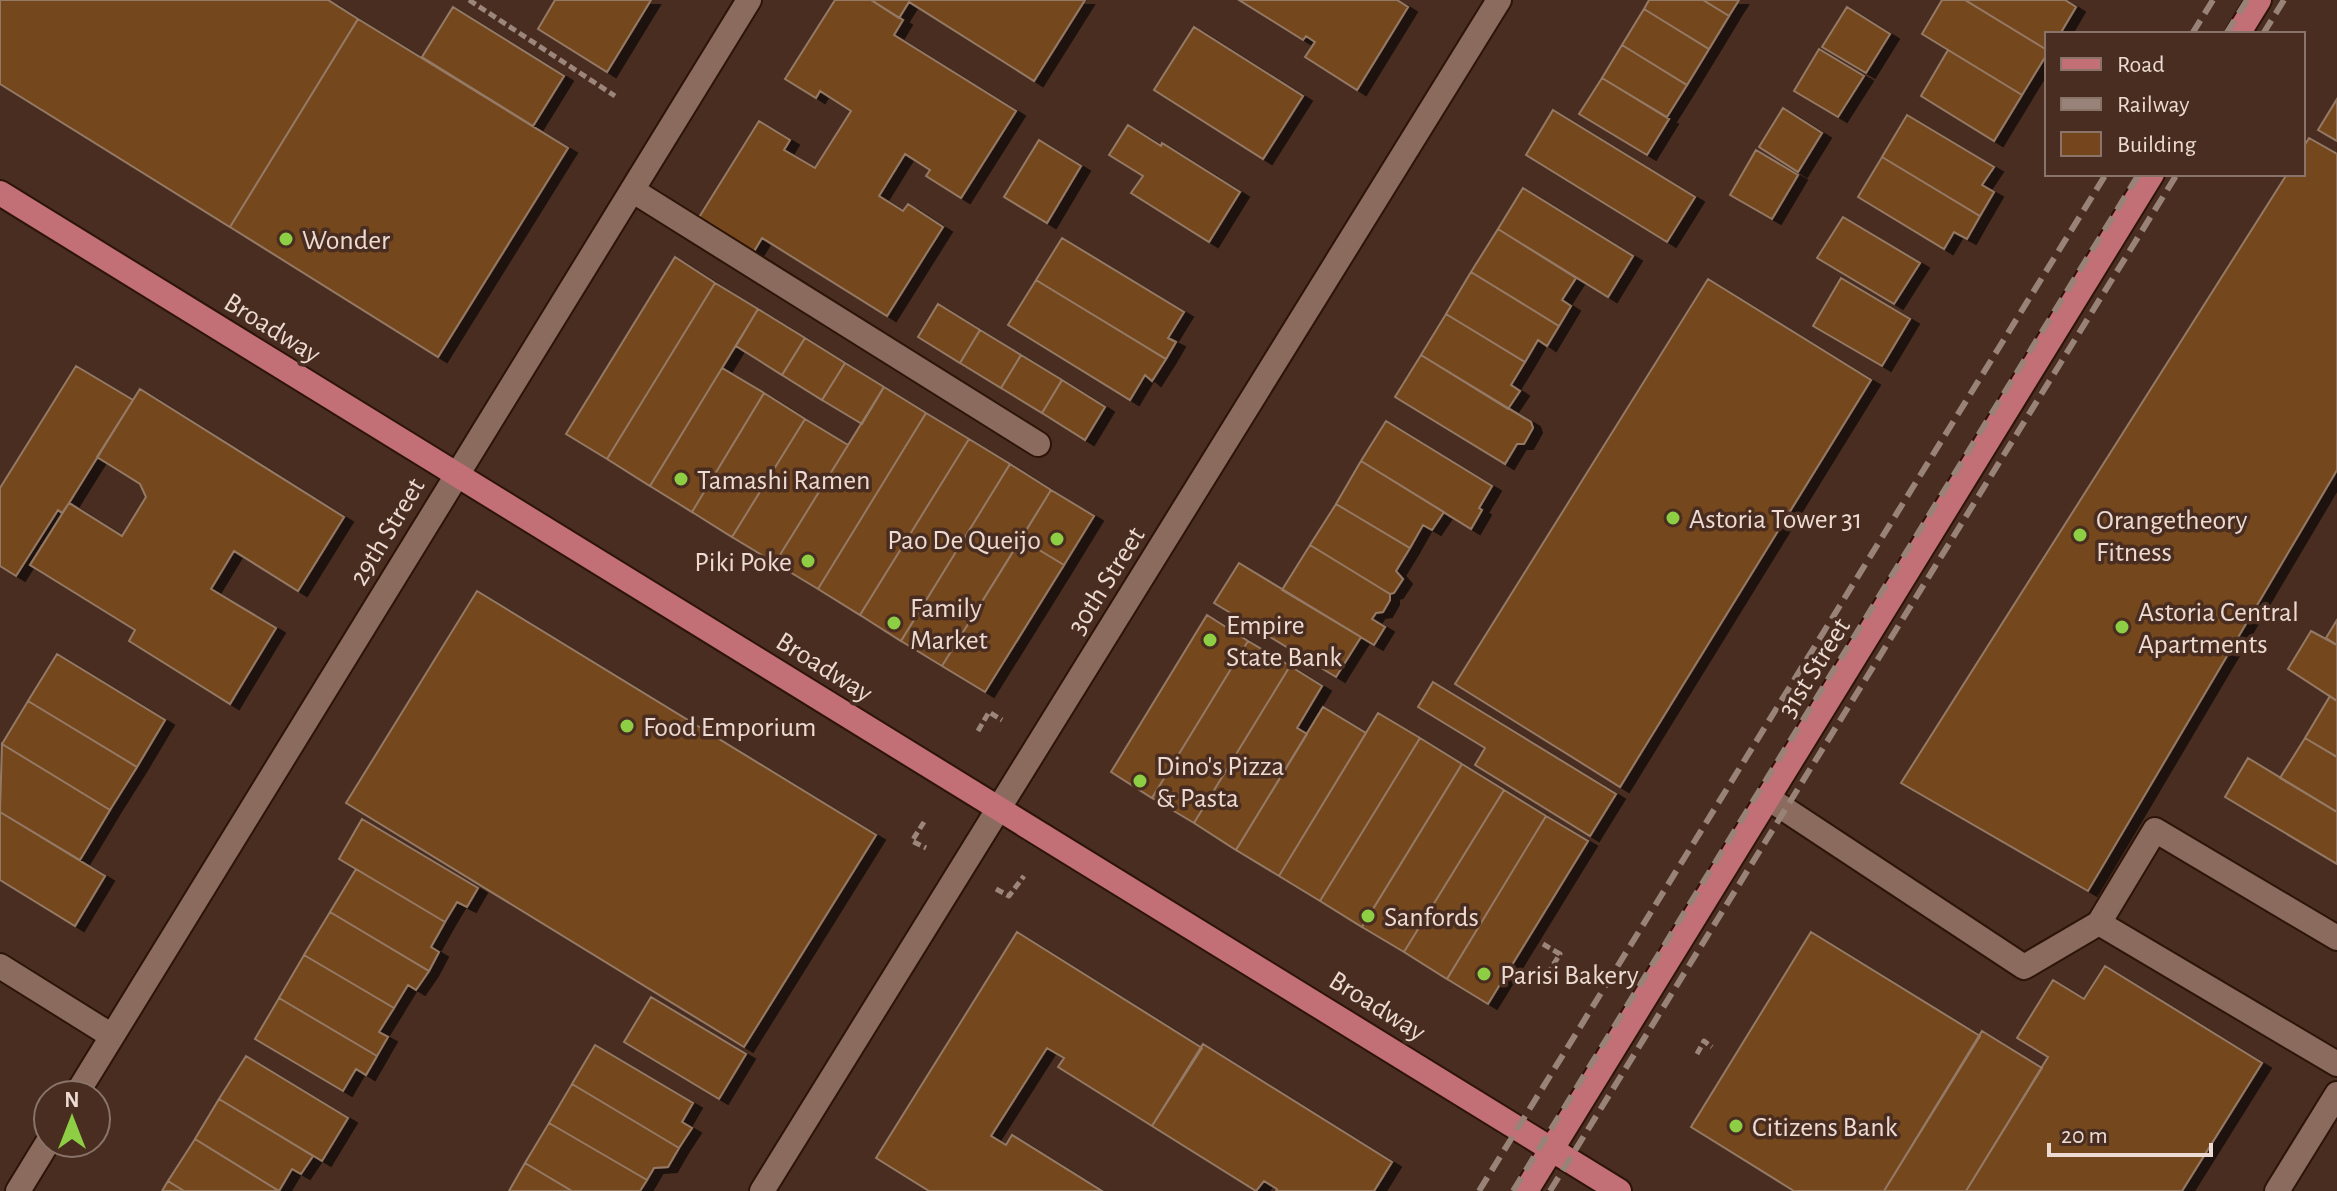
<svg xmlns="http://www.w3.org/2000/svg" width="2337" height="1191" font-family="'Alegreya Sans',sans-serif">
<defs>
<filter id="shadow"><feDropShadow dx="9" dy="5" stdDeviation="0" flood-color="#0009"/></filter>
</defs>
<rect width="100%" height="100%" fill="#482d20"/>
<path fill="#75461d" stroke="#947965" stroke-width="2" filter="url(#shadow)" d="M0,0h328l30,19 -128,208 -230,-143z
M555,0h96l-44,72 -69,-43z
M835,0h36l32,20 -9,15 122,76 -55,87 -35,-22 4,-6 -25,-16 -26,42 24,15 5,-7 35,23 -56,89 -125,-78 -9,15 -55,-34 61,-98 31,19 -6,10 31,18 36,-57 -31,-20 -4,7 -31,-19z
M871,0h214l-51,81 -125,-79 -10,16z
M1239,0h158l11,7 -51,83 -52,-33 10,-15 -9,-6 -3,4z
M1649,0h54l26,16 -20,33 -65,-40z
M1703,0h36l-10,16z
M1942,0h23l82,50v4l-25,41 -100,-61z
M1965,0h100l11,7 -16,27h-13v16z
M453,7l111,69 -31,50 -111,-69z
M1847,7l43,27 -24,39 -44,-26z
M1644,9l65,40 -22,36 -65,-40z
M358,19l210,129 -130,209 -208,-130z
M1194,27l109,69 -40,63 -109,-69z
M1622,45l65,40 -20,32 -65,-39z
M1819,49l45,27 -26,41 -44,-26z
M1948,50l74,45 -28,46 -73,-45z
M1602,78l67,41 -22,36 -68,-41z
M2337,99v42l-19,-11z
M1783,108l39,25 -24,39 -39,-25z
M1553,110l142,87 -28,45 -141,-87z
M1907,115l87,52 -12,18 12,7 -14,24 -98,-59z
M1128,125l33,21 1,-3 78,49 -31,50 -78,-49 12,-17 -34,-21z
M2309,138l28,16v316l-249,421 -187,-108 386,-609h16v-26z
M1039,140l42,26 -34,57 -43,-26z
M1756,150l42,25 -26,44 -42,-24z
M1882,157l98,59 -13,23 -13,-7 -10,17 -86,-52z
M1523,188l110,68 -25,41 -110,-68z
M1843,217l77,46 -26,41 -77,-46z
M1498,229l78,49 -14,22 9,6 -12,20 -88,-54z
M1062,238l122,74 -16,26 8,4 -10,17 -130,-79z
M675,257l40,26 -108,176 -41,-25z
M1471,272l88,54 -12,20 -9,-6 -13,22 -79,-48z
M1841,278l69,41 -28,47 -69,-40z
M1708,279l163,101 -251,407 -165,-103z
M1036,280l130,79 -14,22 -7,-6 -15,25 -122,-75z
M715,283l43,26 -108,177 -43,-27z
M938,304l42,26 -20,33 -42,-26z
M758,309l47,29 -23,37 -46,-29z
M1446,314l79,48 -14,23 9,6 -12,18 -87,-54z
M980,330l41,25 -20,33 -41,-25z
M805,338l40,25 -23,37 -40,-25z
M1021,355l41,25 -20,33 -41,-25z
M1421,355l110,67 2,6 -9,16h-7l-12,20 -110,-67z
M845,363l39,24 -22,37 -40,-24z
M76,366l57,34 -64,103 -7,10 -4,-3 -42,66 -16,-10v-78z
M722,368l42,25 -72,119 -42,-26z
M1062,380l43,27 -20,33 -43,-27z
M884,387l42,26 -108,176 -43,-26z
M140,389l204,128 -46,74 -64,-40 -23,38 65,39 -46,76 -101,-63 6,-11 -105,-65 39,-62 53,33 24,-39 -6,-13 -43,-27z
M764,393l41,26 -73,118 -40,-25z
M926,413l43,26 -109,176 -42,-26z
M805,419l43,26 -73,118 -43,-26z
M1386,421l106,65 -13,22 3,2 -11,19 -110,-68z
M969,439l41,25 -109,177 -41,-26z
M1361,461l83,51 -12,18 -9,-5 -13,23 -74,-44z
M1010,464l41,26 -109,176 -41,-25z
M1051,490l43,26 -30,49 -43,-26z
M1336,504l74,44 -14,23 7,8 -9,14 -4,1 -80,-49z
M1021,539l43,26 -79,127 -43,-26z
M1310,545l80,49v6l-7,12 -7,1 -4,6 13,8 -11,18 -92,-55z
M1239,563l122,74 -25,40 -122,-74z
M477,591l399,244 -132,212 -398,-244z
M1207,615l41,26 -96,157 -41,-26z
M2337,620v25l-11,-7z
M2311,631l26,14v56l-49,-32z
M1248,641l42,25 -96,157 -42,-25z
M57,654l108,66 -28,47 -109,-66z
M1290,666l32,20 -25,42 10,6 -71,116 -42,-27z
M1433,682l183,112 -26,42 -115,-71 10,-17 -67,-41z
M2330,696l7,5v56l-32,-19z
M28,701l109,66 -27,43 -108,-66z
M1323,707l43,26 -87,143 -43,-26z
M1378,713l42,25 -100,163 -41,-25z
M1420,738l42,26 -100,163 -42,-26z
M2305,738l32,19v55l-57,-34z
M2,744l108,66 -30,50 -80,-48z
M2248,758l89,54v52l-112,-67z
M1462,764l42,26 -100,162 -42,-25z
M1504,790l42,26 -99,163 -43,-27z
M0,812l105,64 -30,50 -75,-46z
M1546,816l42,25 -100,163 -41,-25z
M362,819l116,69 -11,19 -10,-5 -12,20 -106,-63z
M356,869l89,53 -14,25 8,5 -10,19 -99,-59z
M330,912l99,59 -13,19 -8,-5 -14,23 -90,-53z
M1017,932l185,116 -50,78 -94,-59 6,-9 -17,-10 -56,88 15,9 6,-10 90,56h-173l-53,-33z
M1811,932l169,104 -96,155h-90l-103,-64z
M304,955l90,53 -15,24 9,5 -11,19 -98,-58z
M2105,966l157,97 -80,128h-216l82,-134 -31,-19 36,-58 31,19z
M651,997l95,57 -27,45 -95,-57z
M279,998l98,58 -11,19 -10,-6 -13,22 -88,-52z
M1982,1031l60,37 -76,123h-82z
M1203,1044l189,118 -18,29h-98l1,-2 -13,-8 -8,10 -104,-65z
M595,1045l98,58 -11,19 10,6 -13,20 -107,-64z
M246,1056l102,62 -26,43 -103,-62z
M572,1084l107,64 -11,19 -14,1 -7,12 -98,-57z
M219,1099l94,57 -12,18 -9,-5 -13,22 -84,-52z
M549,1123l98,57 -7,11h-68l-47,-28z
M195,1139l84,52h-95l-16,-10z
M525,1163l47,28h-63z
M168,1181l16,10h-22z"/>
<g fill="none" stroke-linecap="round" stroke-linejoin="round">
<defs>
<path id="minor" d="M632,190l406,254
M1768,798l256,169 75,-44 56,-93 182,108
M2099,923l238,141
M0,966l112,70
M76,1095l673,-1095
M18,1191l30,-49
M762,1191l737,-1191
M2277,1191l60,-97"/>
<path id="major" d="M2238,34l21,-34
M0,193l1619,998
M1526,1191l626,-1017"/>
</defs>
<use href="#minor" stroke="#2d1408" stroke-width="28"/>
<use href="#major" stroke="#2d1408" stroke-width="28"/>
<path stroke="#9c867c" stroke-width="5" stroke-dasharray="8 4" stroke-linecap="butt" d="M469,0l146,96
M978,731l11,-19 13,8
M924,822l-12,19 14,7
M996,889l13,7 15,-20
M1543,944l17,10 -10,16
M1697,1054l7,-13 8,6"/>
<use href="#minor" stroke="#8a6b5d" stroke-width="24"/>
<use href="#major" stroke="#c26f76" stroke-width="24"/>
<path stroke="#998277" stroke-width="6" stroke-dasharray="16 8" stroke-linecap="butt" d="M2192,34l21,-34
M2226,34l21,-34
M2263,34l21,-34
M1479,1191l627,-1017
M1513,1191l626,-1017
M1550,1191l627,-1017"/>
</g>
<g fill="#8dce44" stroke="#482d20" stroke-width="3">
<circle cx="286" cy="239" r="8"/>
<circle cx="681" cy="479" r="8"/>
<circle cx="1673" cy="518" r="8"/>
<circle cx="2080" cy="535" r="8"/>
<circle cx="1057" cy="539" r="8"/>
<circle cx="808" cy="561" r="8"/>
<circle cx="894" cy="623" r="8"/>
<circle cx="2122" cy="627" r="8"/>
<circle cx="1210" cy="640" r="8"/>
<circle cx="627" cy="726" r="8"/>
<circle cx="1140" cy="781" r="8"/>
<circle cx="1368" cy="916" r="8"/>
<circle cx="1484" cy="974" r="8"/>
<circle cx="1736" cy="1126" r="8"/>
</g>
<g text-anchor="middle" stroke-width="7" stroke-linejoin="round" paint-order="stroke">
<g font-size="28" fill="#eddbd3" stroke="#482d20" text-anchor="start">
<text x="302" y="249">Wonder</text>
<text x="697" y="489">Tamashi Ramen</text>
<text x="1689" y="528">Astoria Tower 31</text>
<text x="2096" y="529">Orangetheory<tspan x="2096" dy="32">Fitness</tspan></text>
<text x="1041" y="549" text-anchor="end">Pao De Queijo</text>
<text x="792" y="571" text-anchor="end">Piki Poke</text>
<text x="910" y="617">Family<tspan x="910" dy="32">Market</tspan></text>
<text x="2138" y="621">Astoria Central<tspan x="2138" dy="32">Apartments</tspan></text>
<text x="1226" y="634">Empire<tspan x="1226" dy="32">State Bank</tspan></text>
<text x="643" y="736">Food Emporium</text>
<text x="1156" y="775">Dino's Pizza<tspan x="1156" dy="32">&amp; Pasta</tspan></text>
<text x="1384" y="926">Sanfords</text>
<text x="1500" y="984">Parisi Bakery</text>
<text x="1752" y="1136">Citizens Bank</text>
</g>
<g font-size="28" fill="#eddbd3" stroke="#482d20">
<text transform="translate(273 327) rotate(32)" y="10">Broadway</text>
<text transform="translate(386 531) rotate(-59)" y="10">29th Street</text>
<text transform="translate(1105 580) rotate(-58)" y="10">30th Street</text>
<text transform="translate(825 666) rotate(32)" y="10">Broadway</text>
<text transform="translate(1813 667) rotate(-58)" y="10">31st Street</text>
<text transform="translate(1378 1005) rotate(32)" y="10">Broadway</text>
</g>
</g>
<rect x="2045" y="32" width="260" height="144" fill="#482d20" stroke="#8a7368" stroke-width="2"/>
<rect x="2061" y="58" width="40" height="12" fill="#c26f76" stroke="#8a7368" stroke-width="2"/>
<text x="2117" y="72" font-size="24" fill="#eddbd3">Road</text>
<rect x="2061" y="98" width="40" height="12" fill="#998277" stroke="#8a7368" stroke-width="2"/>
<text x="2117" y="112" font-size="24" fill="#eddbd3">Railway</text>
<rect x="2061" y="132" width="40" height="24" fill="#75461d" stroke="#8a7368" stroke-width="2"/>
<text x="2117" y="152" font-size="24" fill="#eddbd3">Building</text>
<g transform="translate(72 1119)"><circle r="38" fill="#482d20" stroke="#8a7368" stroke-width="2"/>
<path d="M0-6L14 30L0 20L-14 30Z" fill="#8dce44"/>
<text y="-12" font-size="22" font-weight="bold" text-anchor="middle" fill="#eddbd3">N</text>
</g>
<path d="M2049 1143v12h162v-12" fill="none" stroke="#eddbd3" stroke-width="4"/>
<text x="2061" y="1143" font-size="24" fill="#eddbd3" stroke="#482d20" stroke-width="6" paint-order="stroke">20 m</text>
</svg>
